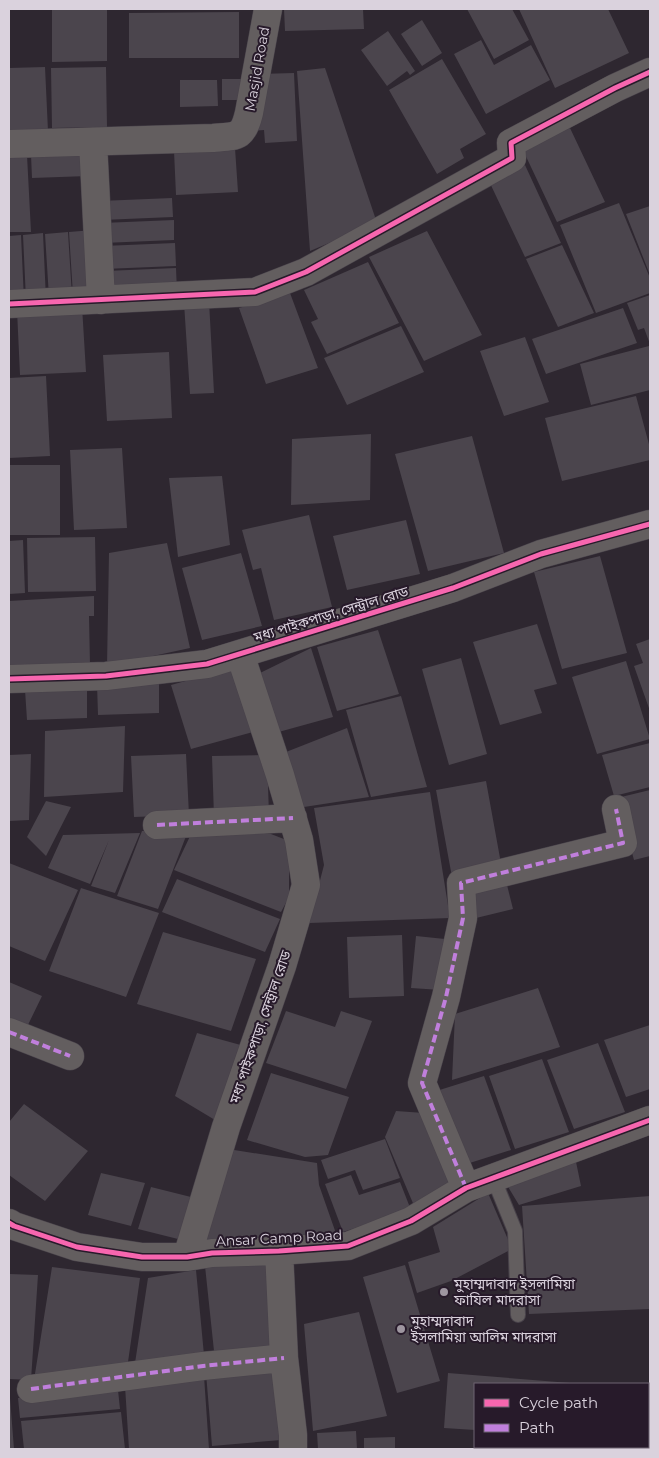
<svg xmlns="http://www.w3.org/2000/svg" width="659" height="1458" font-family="Montserrat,'Noto Sans Bengali',sans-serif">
<rect width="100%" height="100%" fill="#2e2730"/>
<path fill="#4b454d" d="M52,9h55v52l-55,1z
M284,9h79l1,20 -79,2z
M467,9h45l17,31 -35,19z
M519,9h89l21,44 -74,35z
M239,12v46h-110v-45z
M422,20l20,33 -20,13 -21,-32z
M388,31l27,40 -5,4 -3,-4 -20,15 -26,-36z
M481,40l13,25 37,-20 19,35 -64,34 -32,-60z
M442,59l44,75 -26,15 4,9 -27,16 -48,-84z
M45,67l3,64 -39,2v-65z
M106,67l1,60 -55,1 -1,-60z
M325,68l52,155 -67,28 -13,-180z
M294,73l3,68 -32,2 -1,-13 -14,1 9,-57z
M222,79h26v21h-26z
M180,80h37l1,26 -38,1z
M570,128l35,74 -48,20 -35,-74z
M235,148l3,44 -62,3 -2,-44z
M88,153v23l-56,2 -1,-23z
M9,155h18l4,77h-22z
M525,165l36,78 -36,14 -37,-78z
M172,198l1,19 -71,3 -2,-19z
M619,203l31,75v15l-54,20 -36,-88z
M650,206v69l-24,-61z
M174,220v20l-71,3 -1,-20z
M93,230l4,64 -24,1 -4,-63z
M427,231l55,104 -58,26 -55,-104z
M68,232l4,64 -23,1 -4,-63z
M43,233l3,66 -20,1 -3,-65z
M21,235l3,65 -15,1v-65z
M175,243l1,23 -72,3 -1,-23z
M562,245l32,68 -36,14 -32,-68z
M368,262l31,61 -72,31 -16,-32 7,-3 -14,-29z
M176,268l1,24 -72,3v-24z
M290,293l28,75 -52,16 -27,-76z
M650,295v49l-6,-16 -6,2 -11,-27z
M209,301l5,92 -24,1 -6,-91z
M82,306l4,66 -66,3 -3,-65z
M623,308l14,35 -91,31 -14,-35z
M401,326l23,46 -77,33 -23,-47z
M525,337l24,65 -45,14 -24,-65z
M649,346l1,44 -59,15 -11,-41z
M169,352l3,66 -65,3 -4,-66z
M46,376l4,80 -41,2v-80z
M636,396l14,52v12l-88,21 -17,-63z
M371,434l-1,66 -79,5 1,-66z
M472,436l32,117 -76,18 -33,-117z
M122,448l5,80 -53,2 -4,-80z
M9,465h51v70h-51z
M222,476l8,69 -52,12 -9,-79z
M309,515l23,92 -58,13 -13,-52 -8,2 -11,-40z
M406,520l14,54 -73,16 -14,-54z
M95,537l1,54 -68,1 -1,-54z
M23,540l2,53 -16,1v-53z
M167,543l23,105 -83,18 2,-113z
M241,553l21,73 -60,14 -20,-72z
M600,556l27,97 -65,16 -28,-97z
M94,596v20h-5l1,49 -81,1v-65z
M537,624l20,60 -23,6 8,23 -42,12 -27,-83z
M378,630l21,64 -62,17 -20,-64z
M650,639v72l-16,-45 9,-3 -7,-19z
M311,648l22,69 -58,16 -15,-60z
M461,658l26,96 -38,11 -27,-96z
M626,661l24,78 -53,15 -25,-77z
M233,668l20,64 -62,17 -20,-64z
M159,682v31l-61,2 -1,-31z
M87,688v30l-60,2 -2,-30z
M401,696l26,91 -56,10 -25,-87z
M125,726l-2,66 -79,5 1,-66z
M347,728l22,69 -65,10 -18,-55z
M650,743v44l-36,9 -12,-41z
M31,754l-2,66 -20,1v-66z
M186,754l3,61 -55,2 -3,-61z
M267,755l2,60 -55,2 -2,-61z
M486,781l16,88 -50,8 -16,-87z
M650,790v66l-16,4 -17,-62z
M430,792l20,126 -141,5 15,-58 -10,-57z
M46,801l25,6 -25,49 -19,-19z
M142,831h46l-30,78 -41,-13z
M192,832l79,2 18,7v56l-8,15 -107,-42z
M140,833l-25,60 -24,-7 18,-46 -19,44 -42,-16 15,-33z
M9,863l69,27 -33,71 -36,-15z
M177,879l103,40 -15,33 -103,-40z
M506,881l7,28 -41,10 -7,-27z
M81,888l78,25 -33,84 -77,-26z
M163,932l93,27 -25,72 -94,-27z
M402,935l2,61 -55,2 -2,-61z
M416,936l29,3 -4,51 -30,-2z
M9,982l33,14 -16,33 -17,-7z
M538,988l22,59 -108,33 3,-66z
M286,1011l49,16 6,-16 31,10 -26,68 -80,-26z
M650,1025v64l-24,8 -22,-57z
M197,1033l51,14 -28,76 -45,-27z
M598,1043l27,69 -51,17 -27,-69z
M542,1059l27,73 -54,17 -26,-73z
M271,1073l78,24 -21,58 -23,2 -58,-17z
M484,1076l27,74 -54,17 -27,-74z
M24,1104l64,47 -43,50 -36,-26v-53z
M396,1111l28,2 34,80 -43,15 -30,-71z
M385,1139l15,39 -37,12 -8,-20 -27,9 -7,-19z
M228,1149l89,14 2,22 20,57 -135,5z
M575,1157l6,29 -62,19 -12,-20z
M101,1173l44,10 -14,43 -43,-11z
M351,1175l8,20 41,-13 11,28 -68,22 -18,-48z
M151,1187l44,11 -13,42 -44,-11z
M488,1193l24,56 -61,32 -34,12 -9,-31 32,-10 -7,-25z
M650,1196v113l-121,5 -7,-108z
M273,1260l8,85 -67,6 -9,-85z
M405,1265l35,116 -43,12 -34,-116z
M52,1267l88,11 -13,91 -93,11z
M196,1270l8,85 -69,8 13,-85z
M9,1274l29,1 -7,105 -22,-1z
M359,1312l28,104 -74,15 -9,-107z
M276,1368l5,72 -69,6 -6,-73z
M448,1373l122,10v1h-95v46l-31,-2z
M204,1376l5,73h-80l-4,-63z
M118,1390l2,19 -100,9 -2,-20z
M9,1398h1l4,51h-5z
M121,1412l4,37h-101l-3,-28z
M356,1431l1,18h-39l-1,-16z
M395,1437v12h-31v-11z"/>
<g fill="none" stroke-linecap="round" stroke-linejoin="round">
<defs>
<path id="lane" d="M493,1177l22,54 3,84"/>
<path id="street" d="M93,142l8,158
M9,144l204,-6c24,-2 30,0 36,-25l19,-104
M9,304l246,-12 51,-20 206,-114 -1,-15 104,-55 35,-16
M9,679l97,-3 101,-12 246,-76 88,-34 109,-30
M157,825l136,-7
M9,1032l61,24
M466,1188l-44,-105 24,-86 17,-79 -2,-35 162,-40 -7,-34
M9,1223l5,3 63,21 65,10h45l25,-4 67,-2 69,-5 63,-25 55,-33 184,-68
M279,1251l5,107 9,77v14
M187,1257l39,-130 56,-161 24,-81 -7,-45 -19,-65 -40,-121
M31,1389l172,-23 81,-8"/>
</defs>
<use href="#lane" stroke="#49434b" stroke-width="16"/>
<use href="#street" stroke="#49434b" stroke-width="29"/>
<use href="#lane" stroke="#635e5f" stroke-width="14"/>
<use href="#street" stroke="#635e5f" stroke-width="28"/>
<path stroke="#c07fdc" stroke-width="4" stroke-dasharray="8 4" stroke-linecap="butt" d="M157,825l136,-7
M9,1032l61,24
M466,1188l-44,-105 24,-86 17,-79 -2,-35 162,-40 -7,-34
M31,1389l172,-23 81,-8"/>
<defs>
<path id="cycleway" d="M9,304l246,-12 51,-20 206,-114 -1,-15 104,-55 35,-16
M9,679l97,-3 101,-12 246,-76 88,-34 109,-30
M9,1223l5,3 63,21 65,10h45l25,-4 67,-2 69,-5 63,-25 55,-33 184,-68"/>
</defs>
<use href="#cycleway" stroke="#271a2a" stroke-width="8"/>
<use href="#cycleway" stroke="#f766af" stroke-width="5"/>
</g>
<g fill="#9e96a0" stroke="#271a2a" stroke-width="2">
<circle cx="444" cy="1292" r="5"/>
<circle cx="401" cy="1329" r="5"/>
</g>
<g text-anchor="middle" stroke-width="4" stroke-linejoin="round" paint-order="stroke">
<g font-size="14" fill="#dad2dd" stroke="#271a2a">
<text transform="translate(257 69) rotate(-80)" y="5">Masjid Road</text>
<text transform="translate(331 614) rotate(-17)" y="5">মধ্য পাইকপাড়া, সেন্ট্রাল রোড</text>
<text transform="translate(260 1027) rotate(-71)" y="5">মধ্য পাইকপাড়া, সেন্ট্রাল রোড</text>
<text transform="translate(279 1238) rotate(-3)" y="5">Ansar Camp Road</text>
</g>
<g font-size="14" fill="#dad2dd" stroke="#271a2a" text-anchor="start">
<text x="454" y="1289">মুহাম্মদাবাদ ইসলামিয়া<tspan x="454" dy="16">ফাযিল মাদরাসা</tspan></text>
<text x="411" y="1326">মুহাম্মদাবাদ<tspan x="411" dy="16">ইসলামিয়া আলিম মাদরাসা</tspan></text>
</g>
</g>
<rect width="659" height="1458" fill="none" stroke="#dad2dd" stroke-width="20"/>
<rect x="474" y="1383" width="175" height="65" fill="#271a2a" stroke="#6f6472"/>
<rect x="484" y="1399" width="25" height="8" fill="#f766af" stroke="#6f6472"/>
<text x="519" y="1408" font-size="15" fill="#dad2dd">Cycle path</text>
<rect x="484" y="1424" width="25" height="8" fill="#c07fdc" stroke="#6f6472"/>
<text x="519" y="1433" font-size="15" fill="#dad2dd">Path</text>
</svg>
